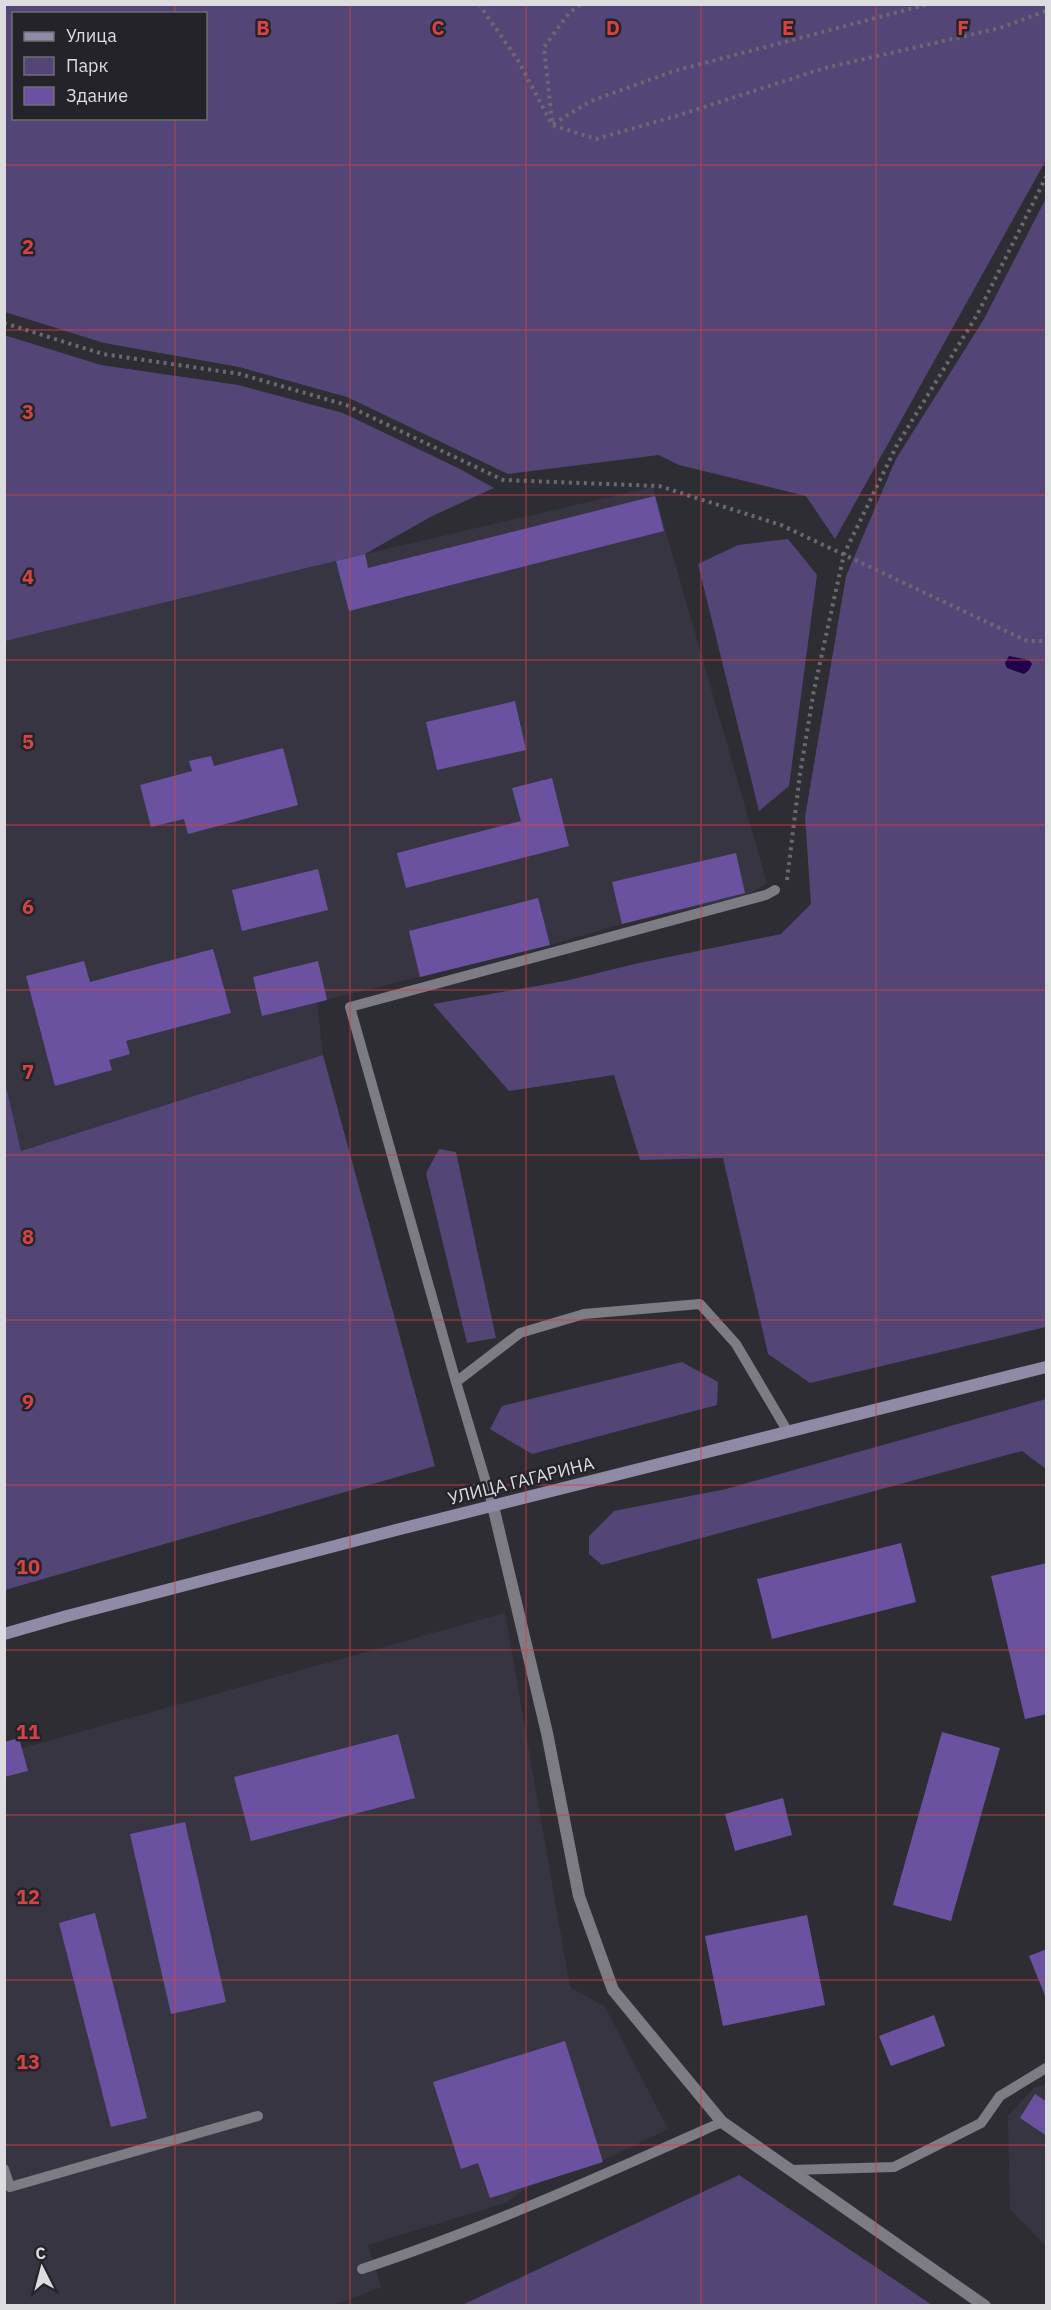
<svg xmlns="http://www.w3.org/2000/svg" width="1051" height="2310" font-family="'IBM Plex Sans',sans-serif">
<rect width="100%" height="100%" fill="#2f2d34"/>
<path fill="#383542" d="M653,487l114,396 -21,13 -124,28 -72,21 -233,57 6,53 -302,96 -17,-69v-441l361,-87z
M505,1613l65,374 35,20 63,122 -62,30 -78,28 -23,16 -137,42 13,42 -47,18 -329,1v-553z
M1046,2085v161l-36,-37 -2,-93 26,-28z"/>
<path fill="#534576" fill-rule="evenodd" d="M4,5h1042v155l-211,379 -29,-43 -127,-31 -20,-10 -151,19 -161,-77 -108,-30 -135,-24 -99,-31zM14,14h192v104h-192z
M1046,198v1129l-236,56 -42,-29 -45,-196 -83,2 -26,-85 -105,16 -76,-87 132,-23 74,-18 142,-29 30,-30 -6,-87 41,-241 50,-117 88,-140z
M4,335l97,30 137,20 105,28 117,56 34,19 -62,28 -67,38 -360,87z
M788,539l29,36 -28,211 -30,25 -61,-247 40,-19z
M323,1055l112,411 -430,124v-508l16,69z
M439,1149l17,3 40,186 -29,5 -41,-170z
M682,1362l36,20 -1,23 -185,49 -42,-25 12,-23z
M1046,1399v70l-24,-18 -398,108 -22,6 -13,-11v-18l25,-25 112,-22z
M739,2175l193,130h-470z"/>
<path fill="#22004a" d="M1009,656l20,4 3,4 -3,6 -5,4 -17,-6 -2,-5z"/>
<path fill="#6b52a1" d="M655,496l9,35 -315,80 -13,-50 29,-7 3,14z
M515,701l11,49 -89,20 -11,-48z
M283,748l15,57 -110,29 -4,-15 -33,8 -11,-42 52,-14 -3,-10 22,-5 3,10z
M552,778l17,68 -163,42 -9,-35 124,-32 -9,-33z
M736,853l9,40 -123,31 -10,-42z
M318,869l10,41 -86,21 -10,-41z
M538,898l12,47 -130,32 -11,-46z
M213,949l18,64 -105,28 4,13 -21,6 3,10 -57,16 -29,-110 58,-15 6,21z
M318,961l9,39 -65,16 -9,-39z
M901,1543l15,59 -144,37 -15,-60z
M1047,1563v151l-22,5 -34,-143z
M942,1732l58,16 -49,173 -58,-16z
M398,1734l17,64 -164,43 -17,-64z
M19,1738l9,33 -24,6v-35z
M783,1798l9,37 -57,16 -10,-37z
M185,1822l41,180 -55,12 -41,-180z
M95,1913l52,205 -36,9 -52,-204z
M807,1915l18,90 -102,21 -18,-90z
M1047,1949v49h-1l-17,-42z
M934,2015l11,31 -54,20 -12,-30z
M565,2041l38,121 -113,36 -12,-35 -17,6 -28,-87z
M1035,2094l12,8v34l-27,-18z"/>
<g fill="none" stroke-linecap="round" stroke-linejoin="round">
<path stroke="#6b696f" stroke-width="4" stroke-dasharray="3 4.5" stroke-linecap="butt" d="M479,4l40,58 33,63 44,14 80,-23 149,-48 175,-40 46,-17
M552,121l-8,-74 25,-34 12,-9
M553,124l38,-23 83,-30 255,-67
M4,323l99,31 137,20 106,31 157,75 156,6 122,39 246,116h19
M787,880l13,-106 14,-84 30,-136 53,-109 80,-130 69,-138"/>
<path stroke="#7d7b83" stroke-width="10" d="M456,1382l64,-49 64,-19 116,-10 36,40 52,88
M493,1506l-37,-124 -106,-375 416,-112 9,-5
M4,2169l6,18 248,-71
M791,2170l103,-3 87,-44 19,-27 46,-28
M362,2269c124,-41 241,-94 360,-147"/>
<path stroke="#7d7b83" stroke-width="12" d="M493,1506l54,227 32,163 34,94 109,132 263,184"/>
<path stroke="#918aa6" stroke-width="12" d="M4,1634l63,-18 329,-86 650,-163"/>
</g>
<path fill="none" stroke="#d74344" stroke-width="1.5" stroke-opacity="0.55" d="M175,4v10M350,4v2302M526,4v2302M701,4v2302M876,4v2302M175,118v2188M4,165h1042M4,330h1042M4,495h1042M4,660h1042M4,825h1042M4,990h1042M4,1155h1042M4,1320h1042M4,1485h1042M4,1650h1042M4,1815h1042M4,1980h1042M4,2145h1042"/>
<g text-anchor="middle" stroke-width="5" stroke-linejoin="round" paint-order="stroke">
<g font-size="18" fill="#dddce1" stroke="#25232a">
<text transform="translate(521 1481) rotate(-14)" y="6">УЛИЦА ГАГАРИНА</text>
</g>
</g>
<g font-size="20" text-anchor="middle" font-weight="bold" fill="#d74344" stroke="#25232a" stroke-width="5" stroke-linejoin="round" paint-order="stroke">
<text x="263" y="35">B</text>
<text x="438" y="35">C</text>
<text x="613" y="35">D</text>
<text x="788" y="35">E</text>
<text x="963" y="35">F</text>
<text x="28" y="254">2</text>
<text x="28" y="419">3</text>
<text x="28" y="584">4</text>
<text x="28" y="749">5</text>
<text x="28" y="914">6</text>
<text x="28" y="1079">7</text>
<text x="28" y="1244">8</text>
<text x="28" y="1409">9</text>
<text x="28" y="1574">10</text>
<text x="28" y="1739">11</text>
<text x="28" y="1904">12</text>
<text x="28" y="2069">13</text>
</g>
<rect width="1051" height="2310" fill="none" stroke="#dddce1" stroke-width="12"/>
<rect x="12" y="12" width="195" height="108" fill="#25232a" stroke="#6f6d73" stroke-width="1.5"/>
<rect x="24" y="32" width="30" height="9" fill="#918aa6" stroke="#6f6d73" stroke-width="1.5"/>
<text x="66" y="42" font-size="18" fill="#dddce1">Улица</text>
<rect x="24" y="57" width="30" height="18" fill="#534576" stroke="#6f6d73" stroke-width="1.5"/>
<text x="66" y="72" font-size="18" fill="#dddce1">Парк</text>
<rect x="24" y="87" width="30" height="18" fill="#6b52a1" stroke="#6f6d73" stroke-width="1.5"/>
<text x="66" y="102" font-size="18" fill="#dddce1">Здание</text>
<g transform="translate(42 2268) rotate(354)" stroke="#25232a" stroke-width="4.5" paint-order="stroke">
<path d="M0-4.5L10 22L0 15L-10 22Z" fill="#dddce1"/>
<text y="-9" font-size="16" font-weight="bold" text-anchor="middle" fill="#dddce1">С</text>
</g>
</svg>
